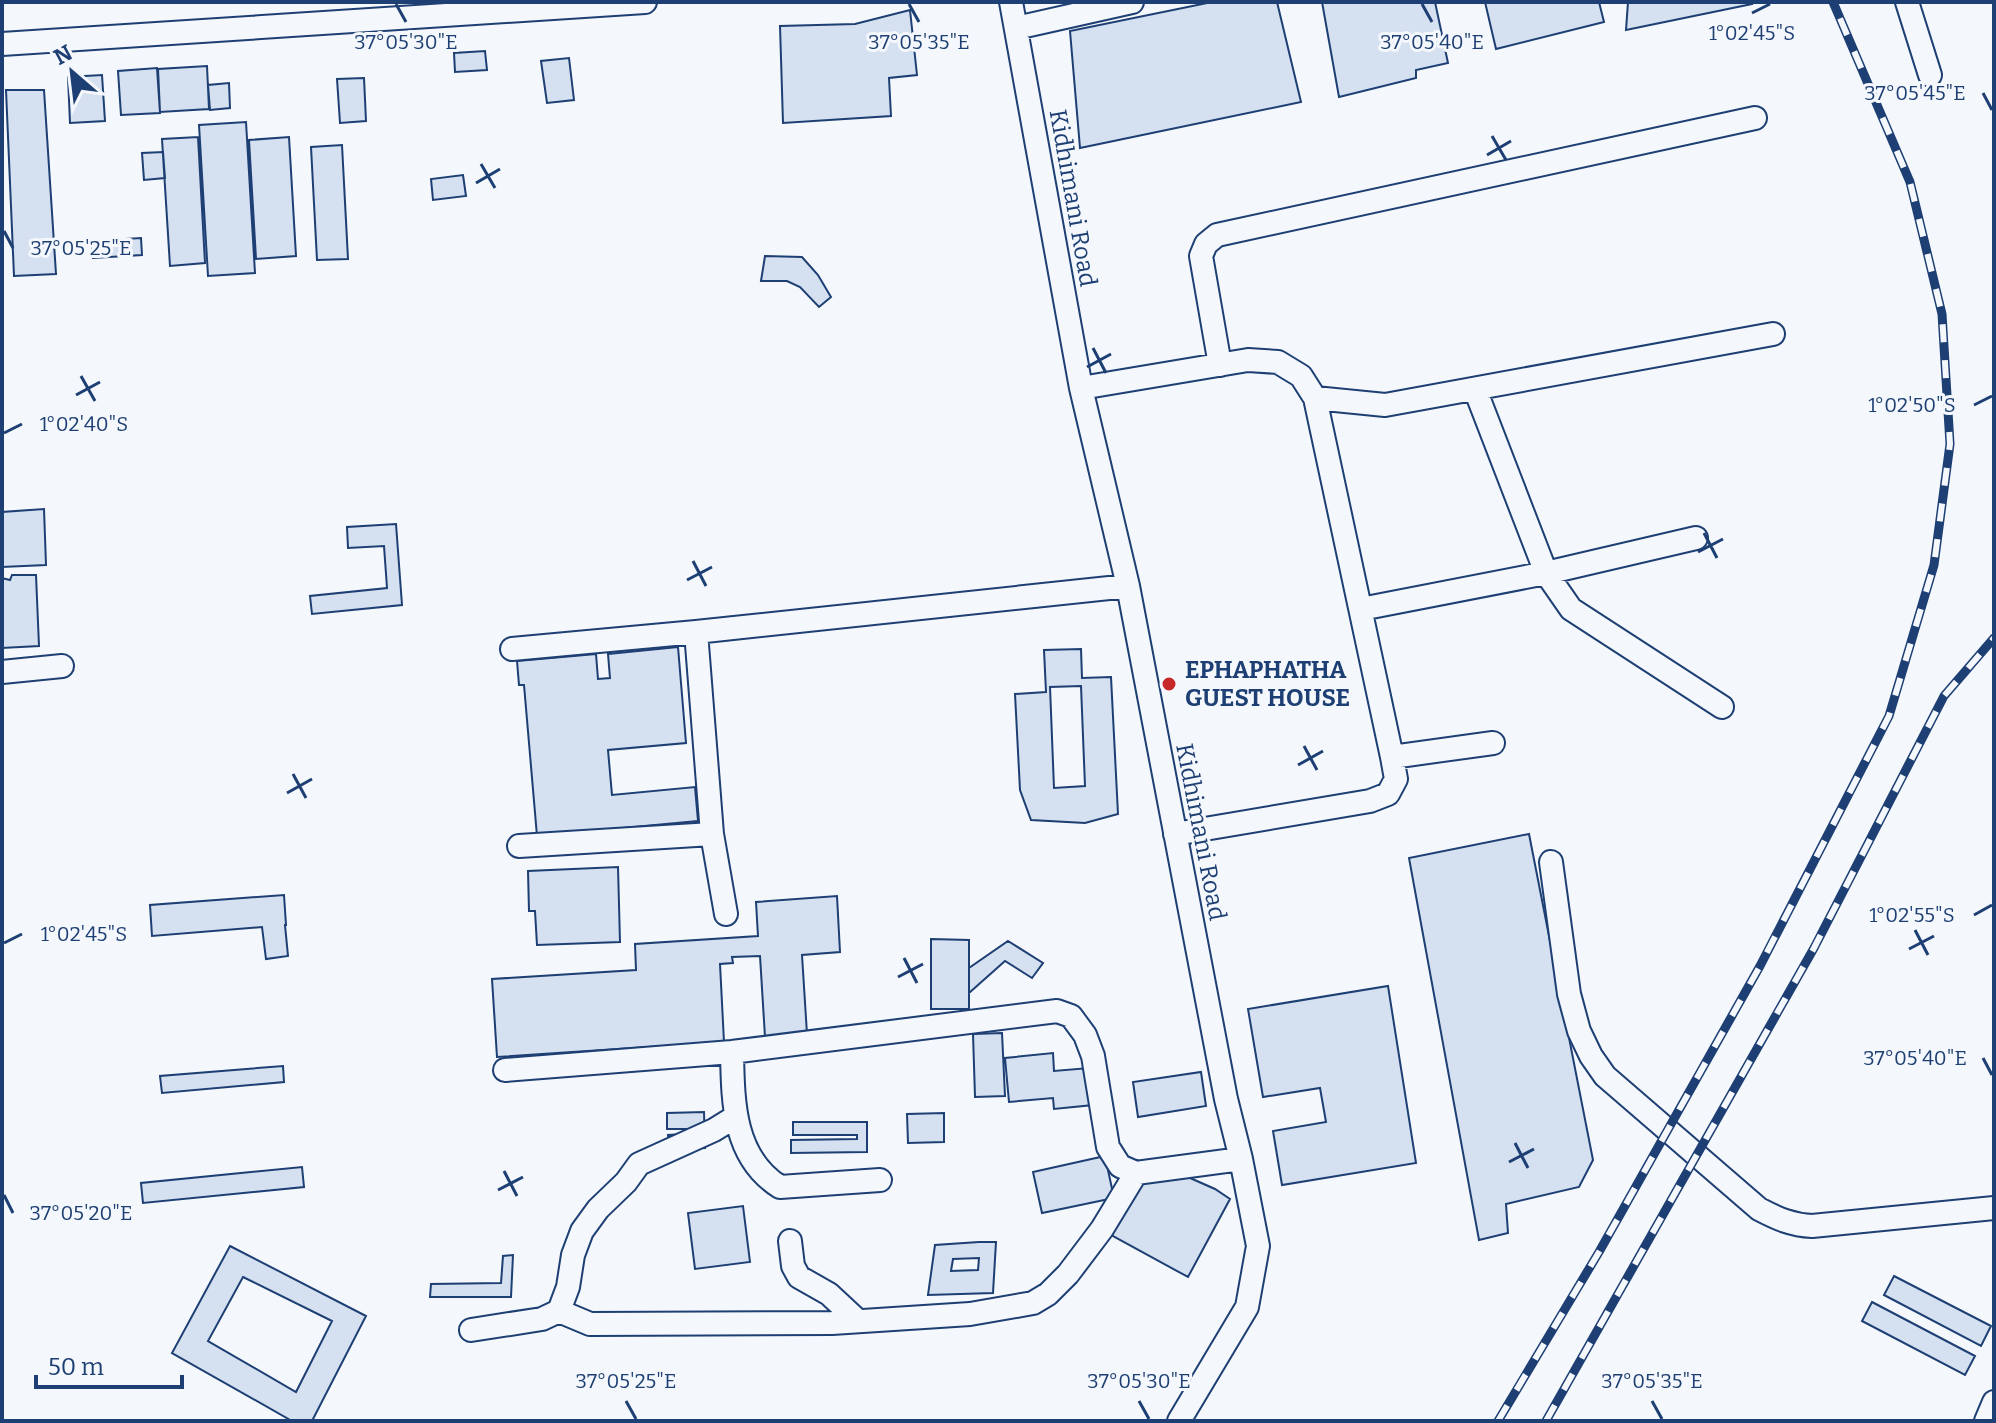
<svg xmlns="http://www.w3.org/2000/svg" width="1996" height="1423" font-family="Bitter,serif">
<rect width="100%" height="100%" fill="#f4f7fb"/>
<path fill="#d5e0f0" stroke="#1d3f73" stroke-width="2" fill-rule="evenodd" d="M1212,2h65l24,100 -221,46 -10,-117z
M1322,2h113l13,61 -32,7v8l-77,19z
M1485,2h114l5,20 -108,27z
M1628,2h123l1,2 -126,26z
M910,10l7,65 -28,3 2,38 -108,7 -3,-97 75,-2z
M485,51l2,19 -32,2 -1,-19z
M569,58l5,42 -27,3 -6,-42z
M207,66l2,43 -49,3 -2,-43z
M157,68l3,45 -39,2 -3,-44z
M102,75l3,46 -35,2 -2,-46z
M364,78l2,43 -26,2 -3,-44z
M229,83l1,25 -20,2 -2,-25z
M6,90h38l12,184 -42,2z
M246,122l9,151 -47,3 -9,-151z
M198,137l7,126 -35,3 -8,-127z
M289,137l7,119 -40,3 -7,-119z
M342,145l6,114 -31,1 -6,-113z
M163,152l2,26 -21,2 -2,-27z
M463,175l3,21 -33,4 -2,-21z
M141,238l1,17 -49,3 -1,-17z
M765,256l37,1 16,18 13,22 -12,10 -19,-20 -13,-6h-26z
M44,509l2,56 -44,2v-55z
M396,524l6,81 -90,9 -2,-18 77,-8 -3,-42 -36,2 -1,-21z
M12,575h24l3,71 -37,2v-70l8,2z
M678,647l8,96 -78,7 4,45 83,-8 3,34 -161,15 -13,-151h-5l-2,-24 79,-7 2,25 12,-1 -2,-24z
M1081,649l1,29 29,-1 7,137 -33,9 -54,-3 -11,-30 -5,-96 31,-2 -2,-42zM1081,686l4,100 -31,2 -4,-101z
M1529,834l64,326 -14,27 -73,17 2,29 -29,7 -70,-382z
M618,867l2,75 -83,3 -2,-34h-6l-1,-40z
M284,895l2,30h-1l3,31 -22,3 -4,-32 -110,9 -2,-31z
M837,896l3,56 -38,3 5,79 -42,3 -5,-81 -28,1 1,6 -13,1 4,78 -227,15 -5,-78 144,-9 -1,-26 123,-8 -2,-34z
M931,939l38,1v69h-38z
M1008,941l35,22 -11,15 -27,-17 -36,32v-25z
M1388,986l28,177 -134,22 -9,-54 53,-9 -6,-34 -57,9 -15,-88z
M1002,1033l3,63 -30,1 -2,-63z
M1053,1053l1,18 35,-3 4,37 -39,4 -1,-11 -44,4 -4,-44z
M283,1066l1,16 -122,11 -2,-17z
M1201,1072l5,34 -68,11 -5,-35z
M704,1112l1,36 -36,1 -1,-14 19,-1v-5h-20v-16z
M944,1113v29l-36,1 -1,-29z
M793,1122h74v30l-76,1v-13l66,-1v-4h-64z
M1105,1156l9,42 -72,15 -9,-41z
M302,1167l2,20 -161,16 -2,-20z
M1181,1174l34,15 15,10 -42,78 -79,-43 34,-55z
M743,1206l7,56 -55,7 -7,-56z
M979,1242h17l-3,51 -65,2 7,-50zM979,1258l-1,12 -27,1 2,-12z
M230,1246l136,70 -54,105h-20l-120,-68zM243,1277l89,44 -36,71 -88,-51z
M513,1255l-2,42h-81l1,-13 70,-1 2,-27z
M1894,1276l97,50 -10,20 -97,-51z
M1872,1302l103,54 -10,19 -103,-54z"/>
<g fill="none" stroke-linecap="round" stroke-linejoin="round">
<defs>
<path id="minor" d="M1011,2l70,386 47,198 98,513 15,60 17,87 -11,61 -68,114
M1907,2l23,73
M1016,28l116,-26
M2,44l643,-42
M1220,365l-19,-109 5,-12 11,-9 538,-117
M1081,388l167,-28 30,2 23,14 14,22 77,359 4,22 -8,15 -18,7 -195,33
M1475,389l71,184 25,36 151,98
M1315,398l70,7 388,-71
M1361,609l185,-36 150,-35
M696,632l16,202 14,80
M512,649l184,-17 432,-46
M2,672l60,-6
M1392,757l101,-14
M519,846l193,-12
M1551,862l18,132 10,37 12,25 14,20 154,133c19,10 33,16 53,17l182,-18
M732,1052c1,50 1,105 48,135l100,-7
M505,1070l227,-18 325,-41 14,5 14,19 8,21 15,91 12,19 16,7 105,-14
M790,1241l3,25 6,11 30,17 29,27
M559,1311l31,13 242,-1 138,-9 63,-11 15,-9 20,-20 34,-45 34,-56
M471,1330l71,-11 17,-8 9,-24 5,-32 9,-24 16,-22 28,-27 13,-18 75,-34 21,-13
M1986,1421l8,-19"/>
</defs>
<use href="#minor" stroke="#1d3f73" stroke-width="26"/>
<use href="#minor" stroke="#f4f7fb" stroke-width="22"/>
<defs>
<path id="rail" d="M1498,1421l101,-169 161,-286 129,-250 45,-151 16,-121 -8,-130 -32,-132 -77,-180
M1546,1421l268,-473 130,-252 50,-58"/>
</defs>
<use href="#rail" stroke="#1d3f73" stroke-width="9"/>
<use href="#rail" stroke="#f4f7fb" stroke-width="6" stroke-dasharray="18" stroke-linecap="butt"/>
</g>
<path fill="none" stroke="#1d3f73" stroke-width="3" d="M396,4l10,18M909,4l10,18M1422,4l10,18M1752,13l18,-9M1983,93l9,17M1492,136l14,24M1487,155l24,-14M481,164l14,24M476,183l24,-14M4,231l9,17M1093,348l13,25M1087,367l24,-13M81,376l14,25M76,395l24,-13M1974,405l18,-9M4,433l18,-9M1704,533l13,25M1698,552l25,-13M693,561l13,25M687,580l25,-13M1304,746l13,24M1298,765l25,-14M293,774l13,24M287,793l25,-14M1974,915l18,-10M1915,930l13,25M4,943l18,-9M1909,949l25,-13M904,958l13,25M898,977l25,-13M1983,1058l9,17M1515,1143l13,25M1509,1162l25,-13M504,1171l13,25M498,1190l25,-13M4,1195l9,18M626,1401l10,18M1139,1401l10,18M1652,1401l10,18"/>
<circle fill="#c62828" stroke="#f4f7fb" stroke-width="3" cx="1169" cy="684" r="8"/>
<g text-anchor="middle" stroke-width="6" stroke-linejoin="round" paint-order="stroke">
<g font-size="24" fill="#1d3f73" stroke="#f4f7fb">
<text transform="translate(1073 198) rotate(80)" y="8">Kidhimani Road</text>
<text transform="translate(1201 832) rotate(79)" y="8">Kidhimani Road</text>
</g>
<g font-size="24" font-weight="bold" fill="#1d3f73" stroke="#f4f7fb" text-anchor="start">
<text x="1185" y="678">EPHAPHATHA<tspan x="1185" dy="28">GUEST HOUSE</tspan></text>
</g>
</g>
<g font-size="20" text-anchor="middle" fill="#1d3f73" stroke="#f4f7fb" stroke-width="6" stroke-linejoin="round" paint-order="stroke">
<text x="1752" y="40">1°02'45"S</text>
<text x="406" y="49">37°05'30"E</text>
<text x="919" y="49">37°05'35"E</text>
<text x="1432" y="49">37°05'40"E</text>
<text x="1915" y="100">37°05'45"E</text>
<text x="81" y="255">37°05'25"E</text>
<text x="1912" y="412">1°02'50"S</text>
<text x="84" y="431">1°02'40"S</text>
<text x="1912" y="922">1°02'55"S</text>
<text x="84" y="941">1°02'45"S</text>
<text x="1915" y="1065">37°05'40"E</text>
<text x="81" y="1220">37°05'20"E</text>
<text x="626" y="1388">37°05'25"E</text>
<text x="1139" y="1388">37°05'30"E</text>
<text x="1652" y="1388">37°05'35"E</text>
</g>
<rect width="1996" height="1423" fill="none" stroke="#1d3f73" stroke-width="8"/>
<g transform="translate(72 72) rotate(332)" stroke="#f4f7fb" stroke-width="6" paint-order="stroke">
<path d="M0-6L14 30L0 20L-14 30Z" fill="#1d3f73"/>
<text y="-12" font-size="22" font-weight="bold" text-anchor="middle" fill="#1d3f73">N</text>
</g>
<path d="M36 1375v12h146v-12" fill="none" stroke="#1d3f73" stroke-width="4"/>
<text x="48" y="1375" font-size="24" fill="#1d3f73" stroke="#f4f7fb" stroke-width="6" paint-order="stroke">50 m</text>
</svg>
